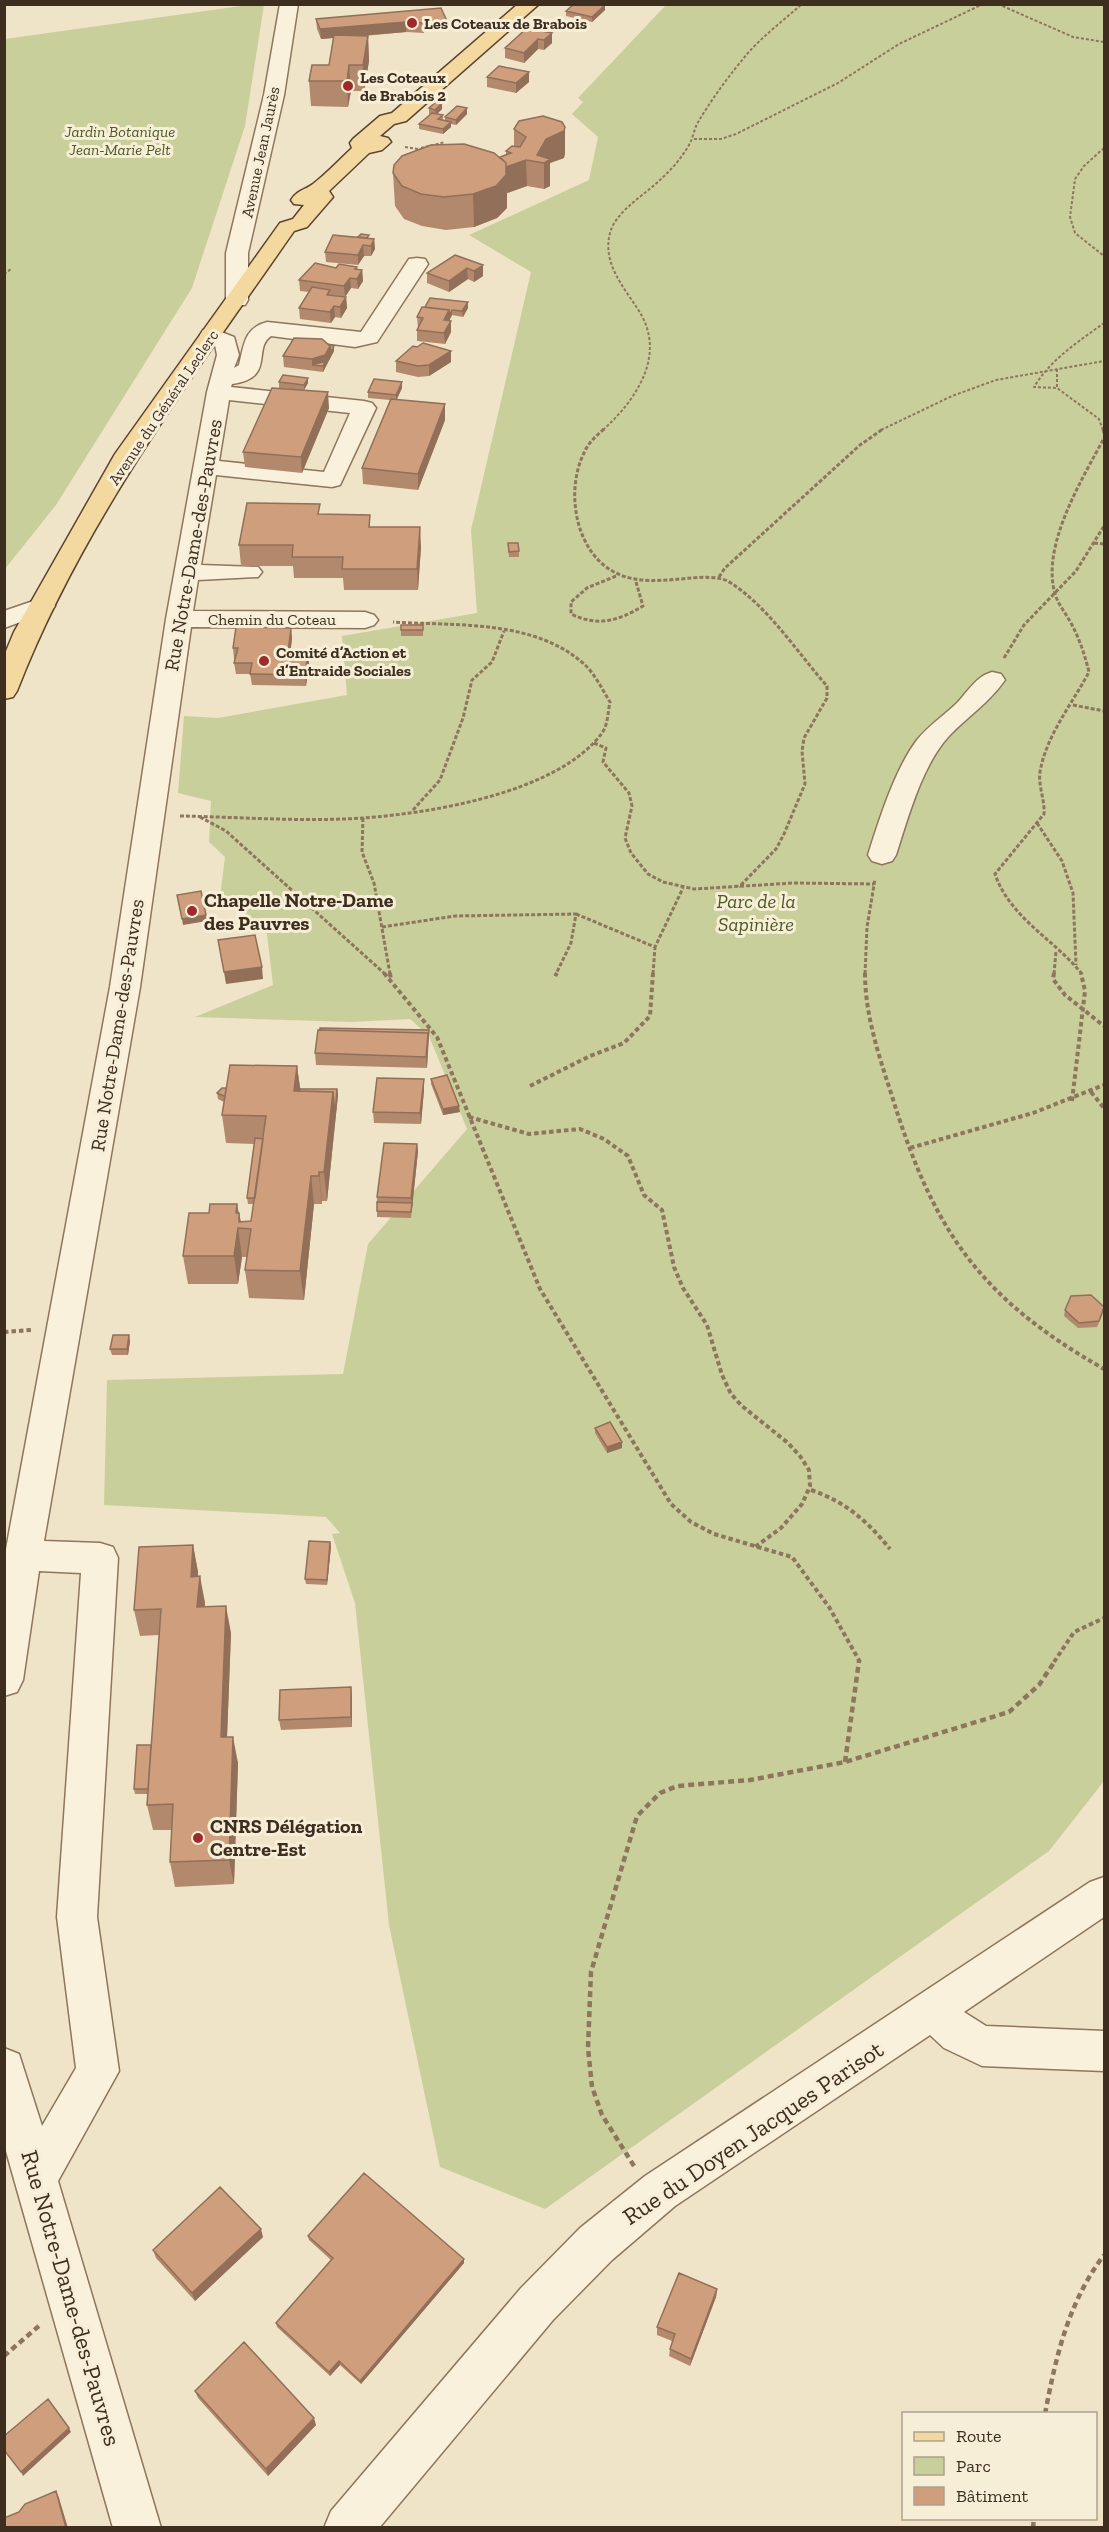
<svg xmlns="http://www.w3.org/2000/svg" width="1109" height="2532" font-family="'Zilla Slab',serif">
<rect width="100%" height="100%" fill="#f0e4c8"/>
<path fill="#c9cf9b" d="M255,4l9,1 -19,121 -53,162 -136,217 -51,64v-530z
M666,5h438v1776l-55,70 -504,358 -105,-42 -51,-242 -34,-322 -23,-69 8,-1 -14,-16 -222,-12 3,-125 236,-6 25,-130 99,-115 -38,-93 -19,-17 -59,3 -156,-5 78,-32 -6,-51 -47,-37 5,-40 -16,-15 2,-41 -33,-8 6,-77 34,2 129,-23 -5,-59 135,-23 -6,-83 60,-258 -62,-37 120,-55 9,-43 -26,-23 11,-12 -5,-4z"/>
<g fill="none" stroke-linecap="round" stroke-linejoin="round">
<defs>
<path id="minor" d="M280,4h18l-14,91 -36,158v47l-3,5h-16l-3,-5v-47l38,-158z
M417,258l8,1 3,5 -51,78 -22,5 -84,-11c-19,13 5,42 -39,48l-1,3 133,14 8,2 4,5 -36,77 -8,2 -116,-12 -15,90 57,2 4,5 -4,5 -60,3 -5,31 172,1 9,3 4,5 -4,5 -9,3 -174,-1 -51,360 -96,554 56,2 13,4 5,11 -21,359 22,154 -61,110 103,347h-48l-109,-384v-96l15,6 23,72 34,-58 -19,-151 24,-344 -42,-2 -16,109 -6,12 -13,4v-136l106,-573 56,-368 41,-227 10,-37 -2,-10 -15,-10 3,-5 8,-2 23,9 5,18 -5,13 5,-3c5,-20 5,-37 28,-43l94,10 48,-73zM229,400l121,13 -26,59 -105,-11z
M42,598l9,3 4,5 -4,5 -47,17v-17z
M992,672l9,2 4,6c-17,24 -37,36 -56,56 -27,29 -41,82 -53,119l-4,6 -10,3 -10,-3 -4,-6c11,-35 27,-86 49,-115 12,-15 28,-25 41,-38 10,-11 19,-26 34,-30z
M1104,1877v40l-140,95 22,14 118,5v40l-122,-5 -38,-18 -14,-13 -255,171 -63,54 -59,60 -174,208h-55l7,-17 190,-223 59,-60 65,-52 445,-294z"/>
<path id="major" d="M518,4h21l-133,117 -12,3 -14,12 8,2 3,4 -9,8 -13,3 -40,38 4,6 -26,30 -13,4c-102,147 -212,292 -277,460l-4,6 -9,2v-43l10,-24 101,-178 165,-231 13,-4 11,-14 -10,-1 -3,-4c6,-10 14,-10 22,-16 14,-11 26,-24 39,-36l-2,-5 3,-4 27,-23 12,-3z"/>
</defs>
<use href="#minor" stroke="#8d765c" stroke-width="3"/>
<use href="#major" stroke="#5b4430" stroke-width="3"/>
<path stroke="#8d765c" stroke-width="2" stroke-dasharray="3 2" stroke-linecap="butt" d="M998,4l75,33 31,5
M694,139h27l15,-5 102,-51 61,-39 84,-40
M405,147l19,3
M421,148l24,-6
M1104,148l-20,18 -9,13 -5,38 5,16 29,23
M4,274l7,-5
M1057,369v19
M603,430c33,-30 64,-75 36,-119 -15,-24 -37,-47 -29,-78 6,-23 37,-39 53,-56 10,-9 19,-20 26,-32 4,-7 5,-15 8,-21 14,-24 33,-50 51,-71 16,-18 36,-33 54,-49
M881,430l71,-34 44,-16 108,-19
M1103,430l-4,-11 -42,-31 -23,-1c17,-28 44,-45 70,-64"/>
<path stroke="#8d765c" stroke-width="3" stroke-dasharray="4 2" stroke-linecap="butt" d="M604,429c-8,7 -16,14 -20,24 -19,38 -9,100 32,120 38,19 91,-6 115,10 38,25 66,69 96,103v12l-23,40 -2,13 3,33 -21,50 -8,15 -37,38
M1103,429l1,4
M1094,543l10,1
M616,576l-29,12 -16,14v12c27,13 47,7 72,-8l-7,-24
M719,577l6,-9 135,-123 23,-16
M1004,658l20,-33 52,-54 28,-45
M1073,705l31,6
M594,743l12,5 -3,14 26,31 3,13 -7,32 6,15 17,21 15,8 31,7 100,-6 80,1
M413,810l27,-30 23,-62 9,-38 20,-18 12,-31
M180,816c60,1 123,6 183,2 70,-5 196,-26 239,-85 6,-8 6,-22 8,-31 -8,-13 -15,-28 -26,-38 -50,-45 -129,-38 -191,-42
M200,817l26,14 159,143
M363,818l-1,34 12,31 16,91
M1037,823l25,38 11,32 3,72
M576,914l79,33 28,-59
M382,927l73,-11 121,-2 -5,29 -15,31
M653,974l2,-27
M865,974l2,-47 8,-48
M1054,974l2,-23
M1082,974c-27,-34 -72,-56 -87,-100l49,-60c1,-14 -6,-28 -4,-42 6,-36 32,-68 49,-100 -4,-16 -9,-32 -17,-47 -5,-10 -12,-18 -16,-28 -17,-49 26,-117 48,-159"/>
<path stroke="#8d765c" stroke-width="4" stroke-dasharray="4.5 3" stroke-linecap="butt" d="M384,973l53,64 103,252 131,215 20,18 23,12 78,23 37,50 31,55
M390,973l1,7
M865,973c0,41 13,80 26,120 42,137 87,204 213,276
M1054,973l-1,6 12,16 39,31
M555,976l2,-3
M530,1086l60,-30 34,-13 26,-27 3,-43
M1091,1092l13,16
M1072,1101l13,-110 -4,-18
M469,1117l60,17 51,-5 24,10 24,17 16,39 18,15 12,57 9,21 24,37 15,50 9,19 11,12 46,37 12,13 9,14 1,16 -8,18 -21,24 -26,19
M910,1148l123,-35 71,-28
M4,1332l27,-2
M811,1490c35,12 56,31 79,59
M1054,1662l20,-30 30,-14"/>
<path stroke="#8d765c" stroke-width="4.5" stroke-dasharray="6 4" stroke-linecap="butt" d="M845,1762l14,-101
M634,2166l-32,-51 -10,-28 -4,-39 3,-76 46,-156 23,-23 17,-7 73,-6 95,-18 164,-50 30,-27 16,-24
M4,2356l36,-31
M1045,2414c11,-58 23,-111 59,-159
M1033,2528l1,-10"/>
<use href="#minor" fill="#faf1dc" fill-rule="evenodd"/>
<use href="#major" fill="#f3d9a0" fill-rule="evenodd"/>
</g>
<path fill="#b2896c" d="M605,10l-13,12 -26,-6v-5z
M316,19l131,2 1,10 -24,-1v3l-18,-1 -42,4h4l1,25 -5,30h-13l-3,16 -37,-1 -2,-25 20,-16 4,-27 -12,1 -4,-10z
M527,28l25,15 -8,7 -6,-1 -14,14 -19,-5v-10z
M487,77l42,5 -13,11 -29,-6z
M442,103v6l-5,5 6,1v5h2v-3l22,-9v6l-11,11 -5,-1v3l-8,7 -24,-5v-5l12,-10h-2v-6z
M514,129l51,24 -1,5 -14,5v23l-6,3 -17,-3 -20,7v15l-10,10 -23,9 -28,3 -24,-4 -18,-7 -9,-13 -2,-33 107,-16 6,-2v-4l8,-5z
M369,238l5,1 1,10 -4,7h-7l-6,9 -32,-3 -1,-10z
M455,255l28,21 -9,6 -6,-3 -19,13 -22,-9v-10z
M336,268l26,2 1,11 -5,8 -7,-1 -6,9h1l1,11 -6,10 -6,-1 -4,6 -31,-4 -1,-11 10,-16 -9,-1 -1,-11z
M425,307l43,1 -5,9 -11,-2 -3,6 2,11 -6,12 -28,-3v-11l1,-2 -1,-11z
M329,345l5,1v5l-11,21 -39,-5 -1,-11z
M417,347l34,4v11l-22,14 -11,1 -22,-5v-11z
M279,382l29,1 -4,7 25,18 -27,65 -57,-6 -2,-15 59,-62 -23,-2z
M402,388l-5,11 48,21 -27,70 -55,-6 -1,-16 28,-68 -22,-2v-6z
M321,514l49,1v12l51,20 -3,43h-74l-1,-12h-49l-1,-12h-52l-2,-21z
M508,543l11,8v6h-10z
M401,625h22v11h-22z
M291,628l1,11 -2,13h18l1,12 -3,22 -54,-1 -2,-11h-14l-2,-11 1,-4h-1l-1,-11z
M429,1030l-2,38 -111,-3 -1,-12z
M297,1066l3,23h37l1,6 -11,106h-5v3h-8l-10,96 -55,-2 -4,-28 2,-13h-5l-4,27h-50l-5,-28 26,-43 28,-9 4,18 10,-1 3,-17h-6l-1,-6 7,-54 -28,-1 -4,-28 2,-13 -6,-3 -1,-6 9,-5z
M431,1079l29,33 -17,3 -12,-31z
M424,1090l-3,34 -47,-1 -1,-11z
M417,1145l1,6 -7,67 -34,-1v-20z
M1065,1310l38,3 -6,14 -19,1 -14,-12z
M130,1341l-2,14h-16l-2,-6z
M595,1428l27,20 -15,5 -12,-20z
M330,1542l1,5 -4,38 -21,-1 -1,-5z
M193,1545l5,27v4l7,27 -1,4 27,26 -4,104 11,26 -4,121 -59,3 -5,-25 2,-32h-19l-6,-25 1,-11h-13l-1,-5 17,-44 8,-110 -19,1 -6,-26z
M352,1697v30l-71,3 -2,-10z
M308,2236l156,27 -103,121 -21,-19 -10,11 -53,-49 -1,-4 55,-63 -22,-20z
M263,2237l-68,64 -39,-43 -3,-8z
M717,2289l-1,8 -26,69 -21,-10 1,-7 2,-8 -15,-6v-8z
M195,2391l121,34 -48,51 -70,-78z"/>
<path fill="#916f58" d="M605,5v5l-13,12v-5z
M406,22v10l-85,7 -1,-10z
M552,33v10l-8,7v-10z
M368,36l1,25 -5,30 -1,-26z
M538,39v10l-14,14v-10z
M349,65l2,26 -3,16 -1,-26z
M529,72v10l-13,11v-10z
M442,103v6l-6,6 -1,-5z
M467,108v6l-11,11v-5z
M451,122v5l-8,7v-5z
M565,127v26l-1,5 -14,5v23l-6,3v-26l-7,-8 9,-16z
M526,160l1,26 -20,7v15l-10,10 -23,9 -1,-33 32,-26z
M374,239l1,10 -4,7v-10z
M363,245l1,11 -6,9v-10z
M483,265v11l-9,6v-11z
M467,268l1,11 -19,13v-11z
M362,270l1,11 -5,8 -1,-10z
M350,278l1,10 -6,9 -1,-11z
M346,297l1,11 -6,10 -1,-11z
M468,302v6l-5,9 -1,-6z
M334,306l1,11 -4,6 -1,-11z
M449,310h3v5l-8,16v-11z
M451,321v11l-6,12 -1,-11z
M330,346h4v5l-11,21v-6l-11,-1v-6z
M451,351v11l-22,14v-11z
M308,378v5l-4,7v-5z
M402,382v6l-6,13v-6z
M328,392l1,16 -27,65 -1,-16z
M445,404v16l-27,70v-16z
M420,527l1,20 -3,43 -1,-21z
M291,628l1,11 -3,24 -1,-11z
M308,652l1,12 -3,22 -1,-11z
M206,915l1,6 -24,4 -1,-6z
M262,967l1,12 -37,5 -2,-12z
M429,1030v6l-2,32 -1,-11z
M297,1066l4,28 -7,-3z
M424,1079v11l-3,34 -1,-11z
M337,1089l1,6 -11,106 -3,-29 9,-80z
M459,1106l1,6 -17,3v-6z
M417,1144l1,7 -6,58 -1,-11z
M319,1172l3,29v3l-3,-28z
M311,1176l3,28 -10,96 -4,-29z
M237,1204l2,17v-8l3,16 -4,-1 4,29 -4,27 -4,-28z
M129,1335l1,6 -2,14 -1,-6z
M622,1442v6l-15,5v-6z
M330,1542l1,5 -4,38v-5z
M193,1545l5,27 -2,31 -5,-26z
M200,1576l5,27 -2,31 -6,-27z
M226,1606l5,27 -5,130 -5,-26z
M351,1687l1,10v30l-1,-10z
M233,1737l5,26 -4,121 -5,-24z
M261,2229l2,8 -68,64 -3,-8z
M464,2259v4l-103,121 -1,-3z
M717,2289l-1,8 -26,69 1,-7z
M339,2361l1,4 -10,11 -1,-4z
M314,2418l2,7 -48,51 -2,-7z
M69,2428l2,4 -48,44 -2,-4z
M56,2491l3,7 9,30h-2z"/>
<path fill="#cf9f7d" stroke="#916f58" stroke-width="1.5" d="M574,4h27l4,1 -13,12 -26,-6z
M441,8l6,13 -25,-1 1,3 -17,-1 -86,7 -4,-10z
M527,28l25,5 -8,7 -6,-1 -14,14 -19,-5z
M334,35l34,1 -5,29h-14l-2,16h-38l3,-16h17z
M499,66l30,6 -13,11 -29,-6z
M436,102l6,1 -7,7 -6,-2z
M457,106l10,2 -11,12 -11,-3z
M432,113l11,2 -5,4 13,3 -8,7 -24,-5z
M543,116l19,6 3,5 -1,4 -18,8 -9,16 13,4 -6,4 -18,-3 -20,7v-4l-6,-6 11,-4 -5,-2 6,-5 8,1 6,-10 -12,-8 5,-8z
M464,144l30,9 12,10v12l-10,11 -23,8 -29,3 -23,-3 -19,-8 -9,-13 1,-8 8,-9 29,-11z
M361,234l8,1 -2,3 -9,-1z
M333,235l41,4 -3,7 -8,-1 -5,10 -33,-3z
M455,255l28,10 -9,6 -7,-3 -18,13 -22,-8z
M315,263l21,5 3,-4 18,3 -2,2 7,1 -5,9 -7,-1 -6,8 -45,-6z
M312,287l18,3 -3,5 19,2 -6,10 -6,-1 -4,6 -31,-4z
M430,298l38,4 -6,9 -10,-1 -3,6v-6l-24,-3z
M422,307l27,3 -5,10 7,1 -7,12 -27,-3 6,-12 -6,-1z
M294,338l28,1 8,7 -5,9 -13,4 -29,-3z
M423,343l28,8 -22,14 -11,1 -22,-5 17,-15 4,1z
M329,345l5,1 -3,6 -1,-6z
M326,361l-3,5 -11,-1z
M283,375l25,3 -4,7 -25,-3z
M374,379l28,3 -6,13 -28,-3z
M272,388l56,4 -27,65 -58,-5z
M391,399l54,5 -27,70 -56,-6z
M247,503l73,1 -2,10 52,1 -1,12h51l-3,42h-75l1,-12h-51l1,-12h-54z
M508,543h10l1,8 -10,1z
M401,625h22v5h-22z
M236,627l55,1 -3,24h20l-3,23 -55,-1 2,-11h-18l4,-15h-5z
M201,891l5,24 -24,4 -5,-24z
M255,935l7,32 -38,5 -6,-32z
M320,1028l109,2 -1,9v-6l-108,-3z
M318,1030l110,3 -2,24 -111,-4z
M230,1065l67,1 -3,25 39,1 -9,80h-5v4h-8l-11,95 -55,-1 6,-41 -13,-1 -4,28h-51l6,-43h20l1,-9h27l-1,9h3v9l12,-1 15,-105 -44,-1z
M447,1075l12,31 -16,3 -12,-30z
M377,1078l47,1 -4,34 -47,-1z
M222,1088h4l-1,8h-1l-7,-3z
M300,1089h37l-2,26 -2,-23 -33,-1z
M255,1138l8,1 -8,59h-8z
M384,1143l33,1 -6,54 -34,-1z
M377,1202l35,1 -1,9 -34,-1z
M1091,1295l13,12 -5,14 -20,2 -14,-13 6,-14z
M113,1335h16l-2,14h-17z
M610,1422l12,20 -15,5 -12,-19z
M309,1541l21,1 -3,38 -22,-1z
M193,1545l-2,32 9,-1 -3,31 29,-1 -5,131h12l-4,123 -59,2 3,-58 -26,1 14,-196 -27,1 5,-63z
M351,1687v30l-72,3 1,-30z
M137,1745h14l-3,44h-14z
M364,2173l100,86 -104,122 -21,-20 -10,11 -53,-49 57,-65 -25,-22z
M220,2187l41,42 -69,64 -39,-43z
M679,2273l38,16 -26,70 -21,-10 5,-15 -18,-7z
M244,2342l70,76 -48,51 -71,-78z
M48,2399l21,29 -48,44 -17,-22v-14z
M56,2491l10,37h-62v-10l15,-6 6,-8z"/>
<g fill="#9e2a2b" stroke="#f7eed8" stroke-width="2">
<circle cx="412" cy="23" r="6"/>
<circle cx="348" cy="86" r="6"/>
<circle cx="264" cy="661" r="6"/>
<circle cx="192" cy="911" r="6"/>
<circle cx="198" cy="1838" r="6"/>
</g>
<g text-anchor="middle" stroke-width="6" stroke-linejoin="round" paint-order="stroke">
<g font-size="16" font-weight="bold" fill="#3d2e20" stroke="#f7eed8" text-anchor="start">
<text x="424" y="29">Les Coteaux de Brabois</text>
<text x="360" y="83">Les Coteaux<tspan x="360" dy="18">de Brabois 2</tspan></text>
<text x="276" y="658">Comité d’Action et<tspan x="276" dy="18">d’Entraide Sociales</tspan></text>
</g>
<g font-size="16" font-style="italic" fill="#4d5a26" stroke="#f7eed8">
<text x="120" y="137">Jardin Botanique<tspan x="120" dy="18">Jean-Marie Pelt</tspan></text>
</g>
<g font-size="16" fill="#3d2e20" stroke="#f7eed8">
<text transform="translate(260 152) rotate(-78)" y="6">Avenue Jean Jaurès</text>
<text transform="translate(163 407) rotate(-56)" y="6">Avenue du Général Leclerc</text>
<text x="272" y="625">Chemin du Coteau</text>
</g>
<g font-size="20" fill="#3d2e20" stroke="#f7eed8">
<text transform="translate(193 545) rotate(-80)" y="7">Rue Notre-Dame-des-Pauvres</text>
<text transform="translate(117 1025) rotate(-81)" y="7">Rue Notre-Dame-des-Pauvres</text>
</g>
<g font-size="20" font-weight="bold" fill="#3d2e20" stroke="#f7eed8" text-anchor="start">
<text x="204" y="907">Chapelle Notre-Dame<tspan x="204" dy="23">des Pauvres</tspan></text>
<text x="210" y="1833">CNRS Délégation<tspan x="210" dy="23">Centre-Est</tspan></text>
</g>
<g font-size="20" font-style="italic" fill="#4d5a26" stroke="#f7eed8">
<text x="756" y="908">Parc de la<tspan x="756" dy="23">Sapinière</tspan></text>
</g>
<g font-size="24" fill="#3d2e20" stroke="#f7eed8">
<text transform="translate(753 2133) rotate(-34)" y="8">Rue du Doyen Jacques Parisot</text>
<text transform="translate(71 2298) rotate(74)" y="8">Rue Notre-Dame-des-Pauvres</text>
</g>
</g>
<rect width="1109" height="2532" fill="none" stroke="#3d2e20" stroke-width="12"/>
<rect x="902" y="2412" width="195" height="108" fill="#f7eed8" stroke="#ada18e" stroke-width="1.5"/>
<rect x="914" y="2432" width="30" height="9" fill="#f3d9a0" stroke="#ada18e" stroke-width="1.5"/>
<text x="956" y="2442" font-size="18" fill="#3d2e20">Route</text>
<rect x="914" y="2457" width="30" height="18" fill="#c9cf9b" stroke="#ada18e" stroke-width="1.5"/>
<text x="956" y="2472" font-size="18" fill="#3d2e20">Parc</text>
<rect x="914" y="2487" width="30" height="18" fill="#cf9f7d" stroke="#ada18e" stroke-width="1.5"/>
<text x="956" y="2502" font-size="18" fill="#3d2e20">Bâtiment</text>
</svg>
